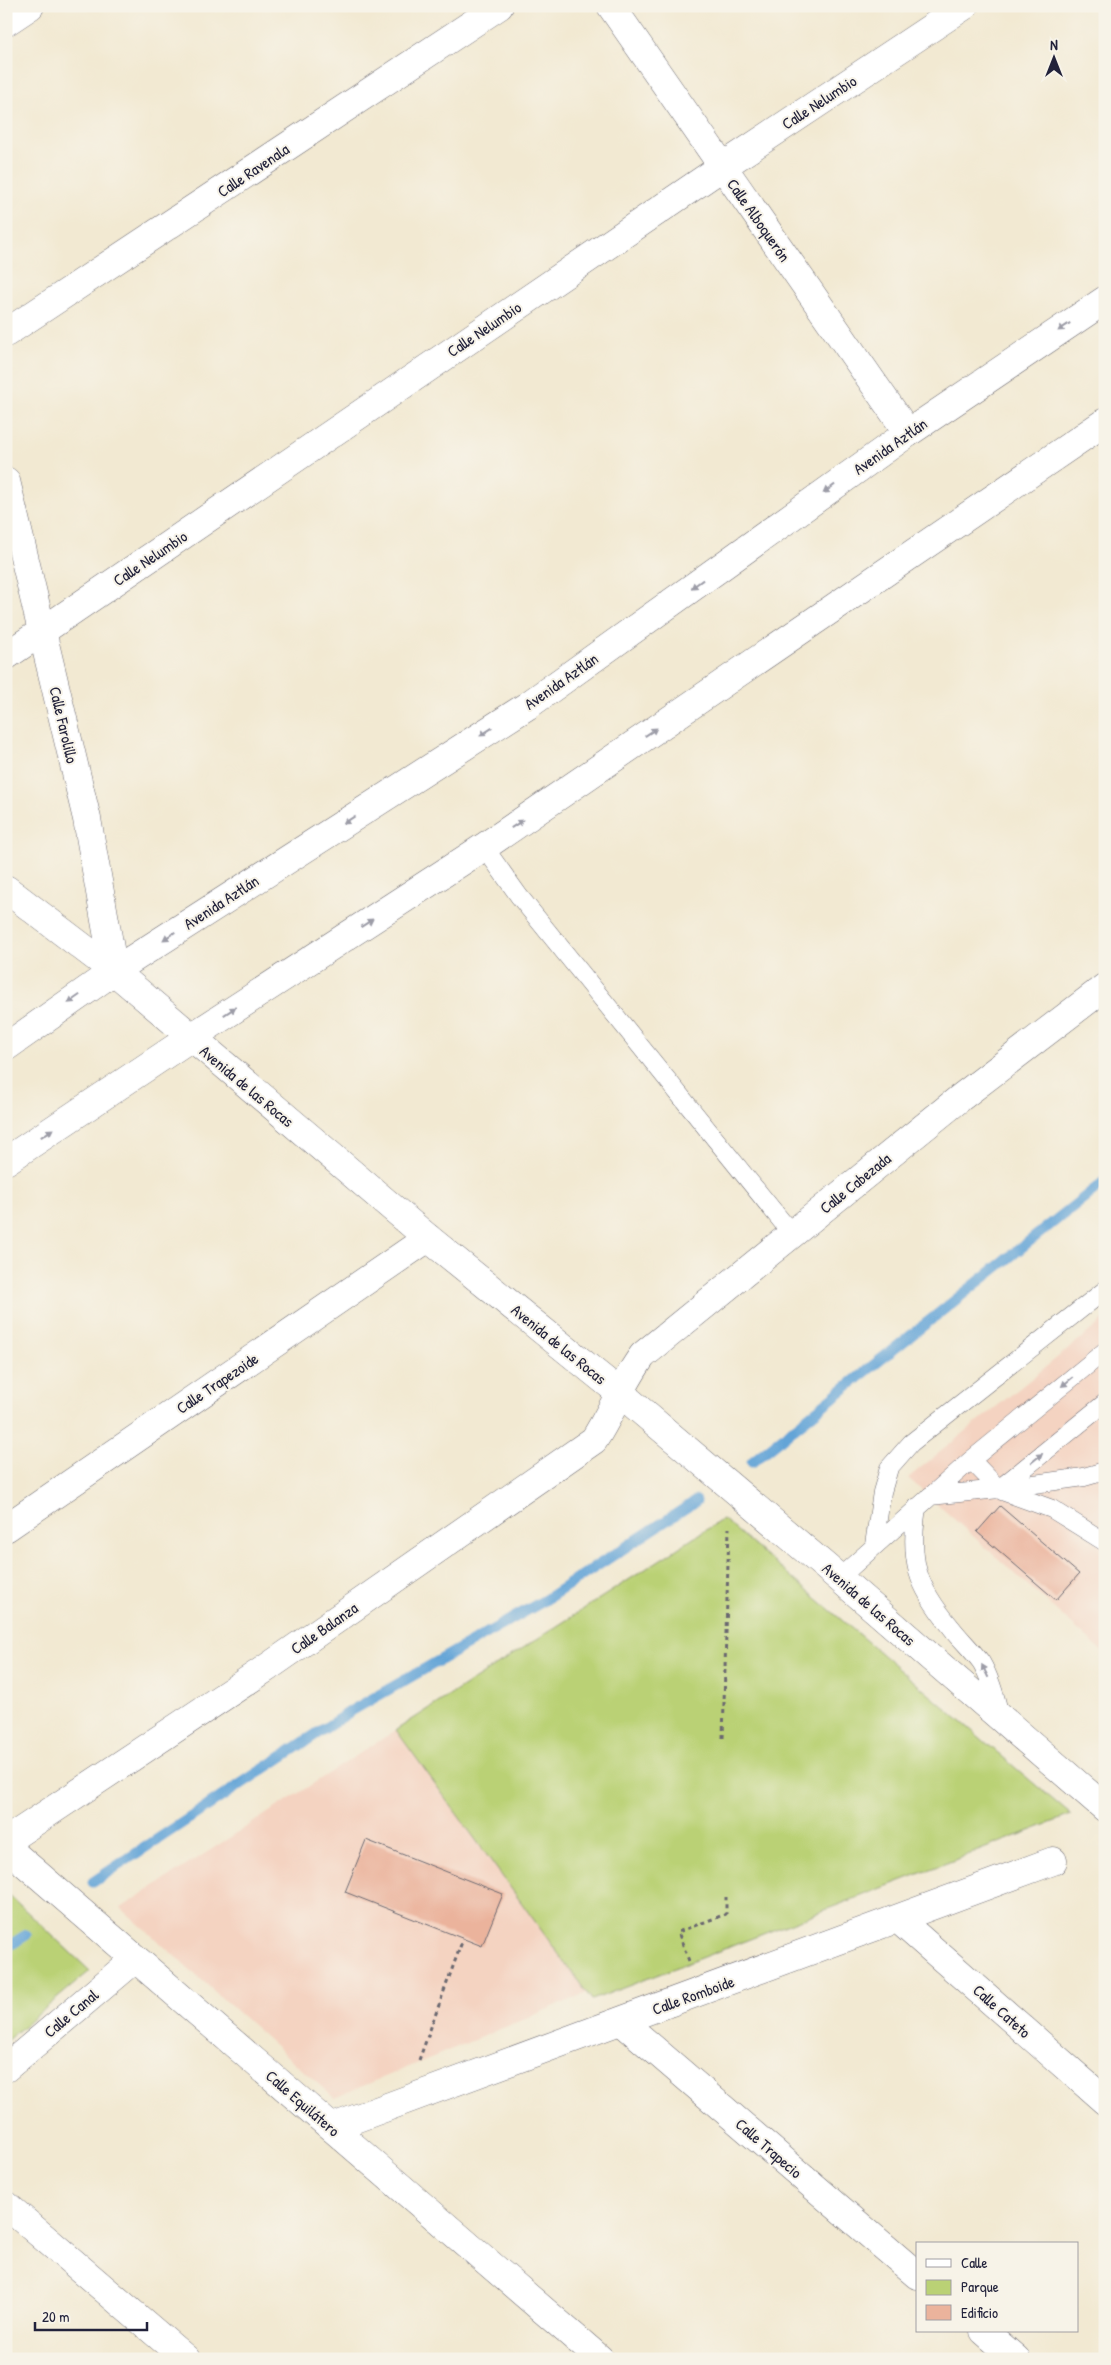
<svg xmlns="http://www.w3.org/2000/svg" width="1111" height="2365" font-family="'Patrick Hand',sans-serif">
<rect width="100%" height="100%" fill="#f7f3e8"/>
<filter id="ink" filterUnits="userSpaceOnUse"><feTurbulence type="fractalNoise" baseFrequency=".02" numOctaves="2"/><feDisplacementMap in="SourceGraphic" scale="10" xChannelSelector="R" yChannelSelector="G"/><feConvolveMatrix kernelMatrix="1 2 1 2 8 2 1 2 1" color-interpolation-filters="sRGB"/></filter>
<filter id="wash" filterUnits="userSpaceOnUse"><feTurbulence type="fractalNoise" baseFrequency=".0096" numOctaves="4" result="noise"/><feDisplacementMap in="SourceGraphic" scale="20" xChannelSelector="R" yChannelSelector="G"/><feGaussianBlur stdDeviation="1.12" result="paint"/><feColorMatrix in="noise" values="0 0 0 0 0 0 0 0 0 0 0 0 0 0 0 0 0 1.4 0 .05"/><feComposite in="paint" operator="in"/></filter>
<g filter="url(#wash)">
<rect width="100%" height="100%" fill="#f2e9d2"/>
<path fill="#f4d3c1" d="M1105,1319v335l-197,-176z
M396,1730l191,263 -253,105 -213,-190z"/>
<path fill="#bad175" stroke="#6e7a58" d="M723,1519l348,296 -479,185 -196,-270z
M6,1892l84,79 -84,70z"/>
<g fill="none" stroke-linecap="round" stroke-linejoin="round">
<path stroke="#64a4d7" stroke-width="11" d="M752,1462l353,-281
M93,1882l258,-171 194,-111 151,-99
M6,1948l20,-13"/>
</g>
<g id="blocks">
<path fill="#ebb39c" d="M1000,1506l79,68 -23,26 -79,-68z
M366,1840l137,54 -21,52 -137,-54z"/>
</g>
</g>
<g filter="url(#ink)">
<use href="#blocks" fill-opacity="0" stroke="#6b6870" stroke-width="1"/>
<g fill="none" stroke-linecap="round" stroke-linejoin="round">
<defs>
<path id="service" d="M484,847l35,49 273,338
M971,1460l28,29 85,-12 21,-6
M1002,1491l50,18 53,33
M930,1496l69,-7 106,-86
M917,1507c-8,54 -1,78 34,120 9,12 21,23 30,35 10,17 15,36 19,54
M874,1545l8,-53 7,-24 22,-25 194,-153
M839,1578l132,-118 134,-109"/>
<path id="minor" d="M611,6l297,427
M6,22l24,-16
M6,333l493,-327
M6,481l81,338 27,152
M6,656l716,-489 242,-161
M6,1528l422,-290
M6,1841l262,-174 326,-227c18,-28 29,-58 49,-85l317,-257 145,-111
M6,1847l594,512
M899,1920l206,181
M621,2021l296,254
M6,2068l129,-109
M333,2127l720,-266
M6,2205l180,154
M984,2331l32,28"/>
<path id="tertiary" d="M6,889l108,82 314,267 192,155 219,185 266,230"/>
<path id="secondary" d="M6,1047l108,-76 413,-265 381,-273 197,-133
M6,1161l184,-123 294,-191 621,-425"/>
</defs>
<use href="#service" stroke="#6b6870" stroke-width="19"/>
<use href="#minor" stroke="#6b6870" stroke-width="29"/>
<use href="#tertiary" stroke="#6b6870" stroke-width="29"/>
<use href="#secondary" stroke="#6b6870" stroke-width="29"/>
<path stroke="#6b6870" stroke-width="3" stroke-dasharray="4 4" stroke-linecap="butt" d="M723,1738l6,-210
M689,1961l-11,-29 48,-18v-17
M419,2060l44,-121"/>
<use href="#service" stroke="#fff" stroke-width="18"/>
<use href="#minor" stroke="#fff" stroke-width="28"/>
<use href="#tertiary" stroke="#fff" stroke-width="28"/>
<use href="#secondary" stroke="#fff" stroke-width="28"/>
</g>
<defs><path id="oneway-solid" d="M-6-.8H1V-3.2L6.5 0L1 3.2V.8H-6Z" transform="scale(1.25)"/></defs>
<g fill="#9c9ca7">
<use href="#oneway-solid" transform="translate(1064 327) rotate(146)"/>
<use href="#oneway-solid" transform="translate(829 489) rotate(144)"/>
<use href="#oneway-solid" transform="translate(697 584) rotate(144)"/>
<use href="#oneway-solid" transform="translate(486 732) rotate(147)"/>
<use href="#oneway-solid" transform="translate(651 732) rotate(-34)"/>
<use href="#oneway-solid" transform="translate(349 820) rotate(147)"/>
<use href="#oneway-solid" transform="translate(517 824) rotate(-34)"/>
<use href="#oneway-solid" transform="translate(367 923) rotate(-33)"/>
<use href="#oneway-solid" transform="translate(169 936) rotate(147)"/>
<use href="#oneway-solid" transform="translate(74 999) rotate(145)"/>
<use href="#oneway-solid" transform="translate(230 1011) rotate(-33)"/>
<use href="#oneway-solid" transform="translate(47 1133) rotate(-34)"/>
<use href="#oneway-solid" transform="translate(1067 1382) rotate(141)"/>
<use href="#oneway-solid" transform="translate(1037 1458) rotate(-39)"/>
<use href="#oneway-solid" transform="translate(985 1671) rotate(-117)"/>
</g>
</g>
<g text-anchor="middle" stroke-width="4" stroke-linejoin="round" paint-order="stroke">
<g font-size="16" fill="#22223b" stroke="#f7f3e8">
<text transform="translate(819 102) rotate(-33)" y="6">Calle Nelumbio</text>
<text transform="translate(253 170) rotate(-34)" y="6">Calle Ravenala</text>
<text transform="translate(759 220) rotate(55)" y="6">Calle Alboquerón</text>
<text transform="translate(484 329) rotate(-34)" y="6">Calle Nelumbio</text>
<text transform="translate(890 446) rotate(-35)" y="6">Avenida Aztlán</text>
<text transform="translate(150 558) rotate(-34)" y="6">Calle Nelumbio</text>
<text transform="translate(561 681) rotate(-35)" y="6">Avenida Aztlán</text>
<text transform="translate(64 725) rotate(77)" y="6">Calle Farolillo</text>
<text transform="translate(221 902) rotate(-33)" y="6">Avenida Aztlán</text>
<text transform="translate(247 1086) rotate(40)" y="6">Avenida de las Rocas</text>
<text transform="translate(855 1183) rotate(-39)" y="6">Calle Cabezada</text>
<text transform="translate(559 1344) rotate(39)" y="6">Avenida de las Rocas</text>
<text transform="translate(217 1383) rotate(-34)" y="6">Calle Trapezoide</text>
<text transform="translate(869 1604) rotate(41)" y="6">Avenida de las Rocas</text>
<text transform="translate(324 1628) rotate(-35)" y="6">Calle Balanza</text>
<text transform="translate(693 1995) rotate(-20)" y="6">Calle Romboide</text>
<text transform="translate(1002 2011) rotate(42)" y="6">Calle Cateto</text>
<text transform="translate(71 2013) rotate(-40)" y="6">Calle Canal</text>
<text transform="translate(303 2103) rotate(41)" y="6">Calle Equilátero</text>
<text transform="translate(769 2148) rotate(41)" y="6">Calle Trapecio</text>
</g>
</g>
<rect width="1111" height="2365" fill="none" stroke="#f7f3e8" stroke-width="25"/>
<rect x="916" y="2242" width="162" height="90" fill="#f7f3e8" stroke="#a29fa3"/>
<rect x="926" y="2259" width="25" height="8" fill="#ffffff" stroke="#a29fa3"/>
<text x="961" y="2268" font-size="15" fill="#22223b">Calle</text>
<rect x="926" y="2280" width="25" height="15" fill="#bad175" stroke="#a29fa3"/>
<text x="961" y="2292" font-size="15" fill="#22223b">Parque</text>
<rect x="926" y="2305" width="25" height="15" fill="#ebb39c" stroke="#a29fa3"/>
<text x="961" y="2318" font-size="15" fill="#22223b">Edificio</text>
<g transform="translate(1054 58)" stroke="#f7f3e8" stroke-width="4" paint-order="stroke">
<path d="M0-4L9 19L0 12L-9 19Z" fill="#22223b"/>
<text y="-8" font-size="14" font-weight="bold" text-anchor="middle" fill="#22223b">N</text>
</g>
<path d="M35 2322v8h112v-8" fill="none" stroke="#22223b" stroke-width="2.5"/>
<text x="42" y="2322" font-size="15" fill="#22223b" stroke="#f7f3e8" stroke-width="4" paint-order="stroke">20 m</text>
</svg>
